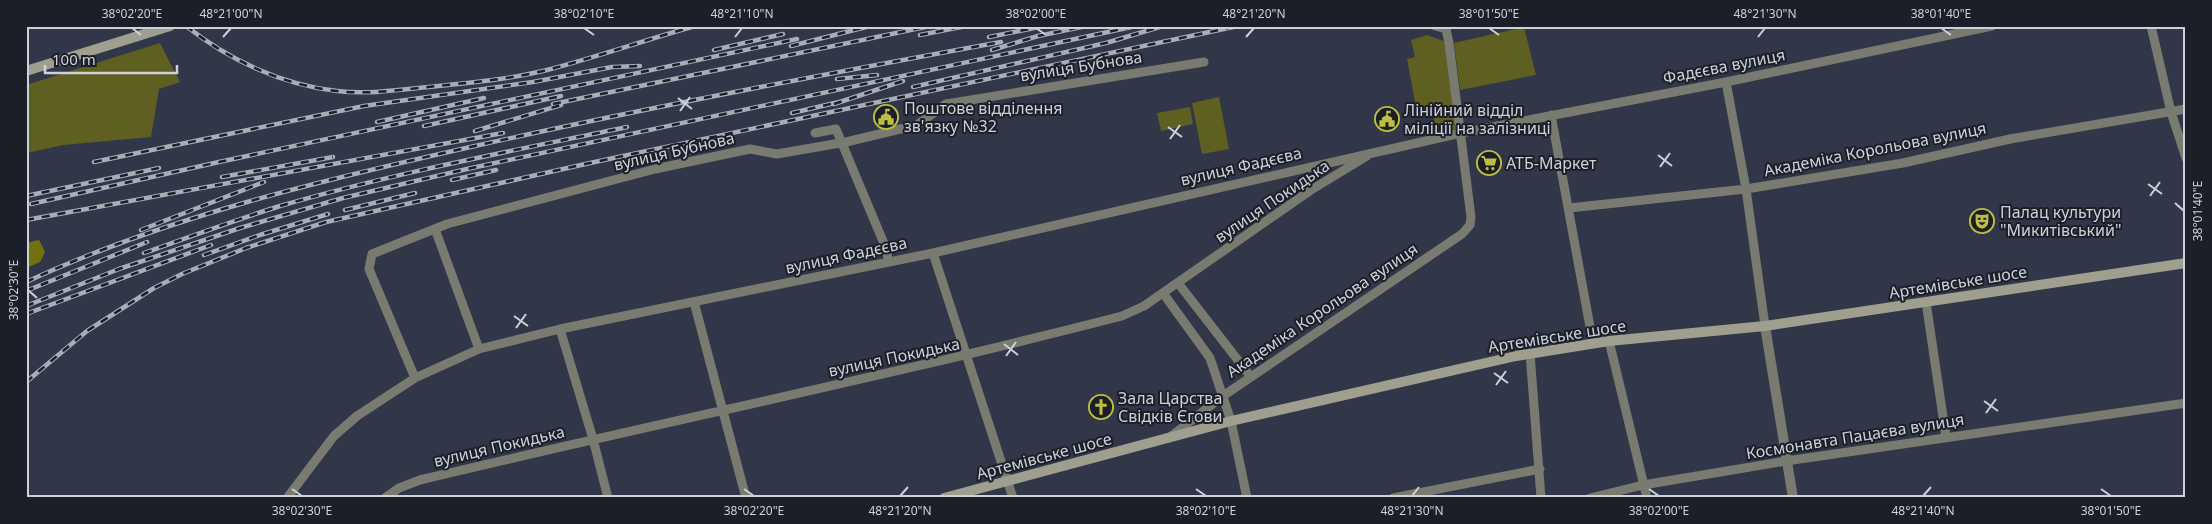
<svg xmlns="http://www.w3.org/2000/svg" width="2212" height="524" font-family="'Noto Sans',sans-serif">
<rect width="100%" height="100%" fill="#313749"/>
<path fill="#5e5f20" d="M1524,27l12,48 -76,15 -6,-47z
M1427,35l22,8 12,90 -23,4 -6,-27 -15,3 -10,-54 8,-2 -4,-17z
M160,43l20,39 -21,7 -8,48 -88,8 -36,8 -1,-68z
M1219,97l10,52 -27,5 -10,-51z
M1190,107l3,17 -32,7 -4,-18z"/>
<path fill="#71720d" d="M39,240l6,12 -5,10 -14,6v-25z"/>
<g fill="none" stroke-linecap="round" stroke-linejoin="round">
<path stroke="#797a70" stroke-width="9" d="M2151,26l20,86 15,46
M1726,82l20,107 19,137
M1551,115l42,228
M815,133l21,-4 49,117 4,16
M1569,208l177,-19 157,-26 107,-24 176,-30
M435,229l44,120
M933,253l80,245
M1178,283l73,94
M1163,293l47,65 21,63 16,77
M694,302l52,196
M1926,302l20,135
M560,329l33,110 15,59
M1609,341l38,157
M1530,353l11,145
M415,378l-46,-109 3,-15 75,-30 208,-55 95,-20 27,5 69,-12 71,-17 29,-21 258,-42
M1170,437l53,-41 239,-162 8,-9 1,-8 -22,-174 -3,-14 -11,-3
M287,498l47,-62 23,-20 58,-38 64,-29 81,-20 373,-76 528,-120 265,-51 266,-56
M385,498l14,-10 21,-8c234,-56 469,-104 702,-164l22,-10 167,-116 56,-34
M1393,498l147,-29
M1590,498l53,-13 143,-24 400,-58"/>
<path stroke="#797a70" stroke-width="10" d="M1765,326l28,172"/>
<path stroke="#9e9f8f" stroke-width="10" d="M26,71l144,-45
M944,498l287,-77 285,-65 93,-15 156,-15 421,-63"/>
<defs>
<path id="rail" d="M186,26c43,34 96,59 151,65 33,4 68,-2 101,-5 37,-4 73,-7 109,-16 50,-13 98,-30 148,-44
M920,35l46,-9
M989,37l55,-11
M791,46l79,-20
M714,50l69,-16
M992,50l46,-14 48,-10
M837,79l40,-4
M913,87l193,-44 57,-17
M553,104l377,-78
M834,104l69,-23
M792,113l47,-11
M377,122l107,-24
M424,126l137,-30
M475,131l86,-26
M94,162l270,-56 169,-24 79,-15 28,-1
M222,177l111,-20
M452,180l44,-10
M26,196l133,-28
M31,204l188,-42 578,-123
M345,210l70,-17
M26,220l477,-87
M141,230l123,-48
M144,253c45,-16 91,-33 136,-47 114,-33 232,-55 347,-79
M204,255l56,-20 68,-21
M26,282c143,-66 297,-102 449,-136 175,-39 350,-72 526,-104
M26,291l121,-49
M26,306l93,-37 121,-41 103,-30 124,-29 669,-143
M26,314l185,-69
M26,382l61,-51 67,-43 28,-14 64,-26 80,-26 264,-59 648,-137"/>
</defs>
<use href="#rail" stroke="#a8adb9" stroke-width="4.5"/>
<use href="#rail" stroke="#1c1f27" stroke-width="2.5" stroke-dasharray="8" stroke-linecap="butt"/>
</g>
<path fill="none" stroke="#cdd1dc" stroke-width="2" d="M132,28l9,7M584,28l10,7M1036,28l10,7M1489,28l10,7M1941,28l10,7M223,37l8,-9M735,37l7,-9M1246,37l8,-9M1758,37l7,-9M678,98l14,11M680,111l10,-14M1168,127l14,10M1170,139l10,-14M1658,155l14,11M1660,167l10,-14M2148,184l14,10M2150,196l10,-14M2175,203l9,8M28,290l9,8M514,316l14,10M516,328l10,-14M1004,344l14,11M1006,356l10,-14M1494,373l14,10M1496,385l10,-14M1984,401l14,10M1986,413l10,-14M292,489l10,7M744,489l10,7M1196,489l10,7M1649,489l10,7M2101,489l10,7M900,496l8,-9M1412,496l7,-9M1923,496l8,-9"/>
<defs>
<symbol id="civic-ring" viewBox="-11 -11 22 22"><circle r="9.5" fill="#1c1f27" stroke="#bdbf43" stroke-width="1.5"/><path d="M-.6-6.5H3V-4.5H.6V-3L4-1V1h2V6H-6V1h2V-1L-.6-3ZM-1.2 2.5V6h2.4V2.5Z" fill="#bdbf43"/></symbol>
<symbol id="supermarket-ring" viewBox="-11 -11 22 22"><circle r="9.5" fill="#1c1f27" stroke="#bdbf43" stroke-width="1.5"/><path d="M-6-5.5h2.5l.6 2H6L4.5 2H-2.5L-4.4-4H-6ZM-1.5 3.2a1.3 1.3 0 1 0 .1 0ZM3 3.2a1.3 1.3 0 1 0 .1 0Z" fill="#bdbf43"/></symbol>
<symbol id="theatre-ring" viewBox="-11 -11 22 22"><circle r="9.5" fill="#1c1f27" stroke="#bdbf43" stroke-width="1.5"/><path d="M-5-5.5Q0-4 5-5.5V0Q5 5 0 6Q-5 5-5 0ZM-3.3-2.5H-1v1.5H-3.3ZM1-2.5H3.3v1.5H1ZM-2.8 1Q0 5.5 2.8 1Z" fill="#bdbf43"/></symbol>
<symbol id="church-ring" viewBox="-11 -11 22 22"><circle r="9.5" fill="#1c1f27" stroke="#bdbf43" stroke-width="1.5"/><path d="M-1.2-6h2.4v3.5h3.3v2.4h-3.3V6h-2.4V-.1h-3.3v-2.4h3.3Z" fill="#bdbf43"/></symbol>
</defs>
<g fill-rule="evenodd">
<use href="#civic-ring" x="872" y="103" width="28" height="28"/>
<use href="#civic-ring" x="1373" y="105" width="28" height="28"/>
<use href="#supermarket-ring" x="1475" y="149" width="28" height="28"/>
<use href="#theatre-ring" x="1968" y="207" width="28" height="28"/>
<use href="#church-ring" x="1087" y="393" width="28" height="28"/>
</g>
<g text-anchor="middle" stroke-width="4" stroke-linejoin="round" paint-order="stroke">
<g font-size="16" fill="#cdd1dc" stroke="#1c1f27">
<text transform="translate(1081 66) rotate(-9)" y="6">вулиця Бубнова</text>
<text transform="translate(1724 66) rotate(-11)" y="6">Фадєєва вулиця</text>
<text transform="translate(1875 149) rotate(-11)" y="6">Академіка Корольова вулиця</text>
<text transform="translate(674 151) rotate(-13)" y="6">вулиця Бубнова</text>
<text transform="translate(1241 166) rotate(-13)" y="6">вулиця Фадєєва</text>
<text transform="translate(1272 201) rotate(-34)" y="6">вулиця Покидька</text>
<text transform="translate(846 255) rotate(-12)" y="6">вулиця Фадєєва</text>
<text transform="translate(1958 282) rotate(-9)" y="6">Артемівське шосе</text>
<text transform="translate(1322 310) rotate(-34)" y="6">Академіка Корольова вулиця</text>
<text transform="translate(1557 336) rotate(-9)" y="6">Артемівське шосе</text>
<text transform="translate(894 357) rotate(-12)" y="6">вулиця Покидька</text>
<text transform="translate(1855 436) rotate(-9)" y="6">Космонавта Пацаєва вулиця</text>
<text transform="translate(499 446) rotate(-13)" y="6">вулиця Покидька</text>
<text transform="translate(1044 456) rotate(-15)" y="6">Артемівське шосе</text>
</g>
<g font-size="16" fill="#cdd1dc" stroke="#1c1f27" text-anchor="start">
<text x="904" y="114">Поштове відділення<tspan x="904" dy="18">зв'язку №32</tspan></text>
<text x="1404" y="116">Лінійний відділ<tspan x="1404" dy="18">міліції на залізниці</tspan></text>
<text x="1506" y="169">АТБ-Маркет</text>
<text x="2000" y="218">Палац культури<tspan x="2000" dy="18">"Микитівський"</tspan></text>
<text x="1118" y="404">Зала Царства<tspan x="1118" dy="18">Свідків Єгови</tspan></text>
</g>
</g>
<rect width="2212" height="524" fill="none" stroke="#1c1f27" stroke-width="55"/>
<path d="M45 65v8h132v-8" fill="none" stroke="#cdd1dc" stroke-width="2.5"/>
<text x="52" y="65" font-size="15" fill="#cdd1dc" stroke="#1c1f27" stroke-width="4" paint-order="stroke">100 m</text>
<rect x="28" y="28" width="2156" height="468" fill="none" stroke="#cdd1dc" stroke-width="2"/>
<g font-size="12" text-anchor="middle" fill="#cdd1dc">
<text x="132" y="18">38°02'20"E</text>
<text x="231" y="18">48°21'00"N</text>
<text x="584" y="18">38°02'10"E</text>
<text x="742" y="18">48°21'10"N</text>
<text x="1036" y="18">38°02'00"E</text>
<text x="1254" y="18">48°21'20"N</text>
<text x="1489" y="18">38°01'50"E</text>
<text x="1765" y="18">48°21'30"N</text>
<text x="1941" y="18">38°01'40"E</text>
<text transform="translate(2198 211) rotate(-90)" y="4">38°01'40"E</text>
<text transform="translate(14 290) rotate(-90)" y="4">38°02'30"E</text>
<text x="302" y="515">38°02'30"E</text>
<text x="754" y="515">38°02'20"E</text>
<text x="900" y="515">48°21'20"N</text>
<text x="1206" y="515">38°02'10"E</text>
<text x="1412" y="515">48°21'30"N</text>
<text x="1659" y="515">38°02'00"E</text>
<text x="1923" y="515">48°21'40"N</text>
<text x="2111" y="515">38°01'50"E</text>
</g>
</svg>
